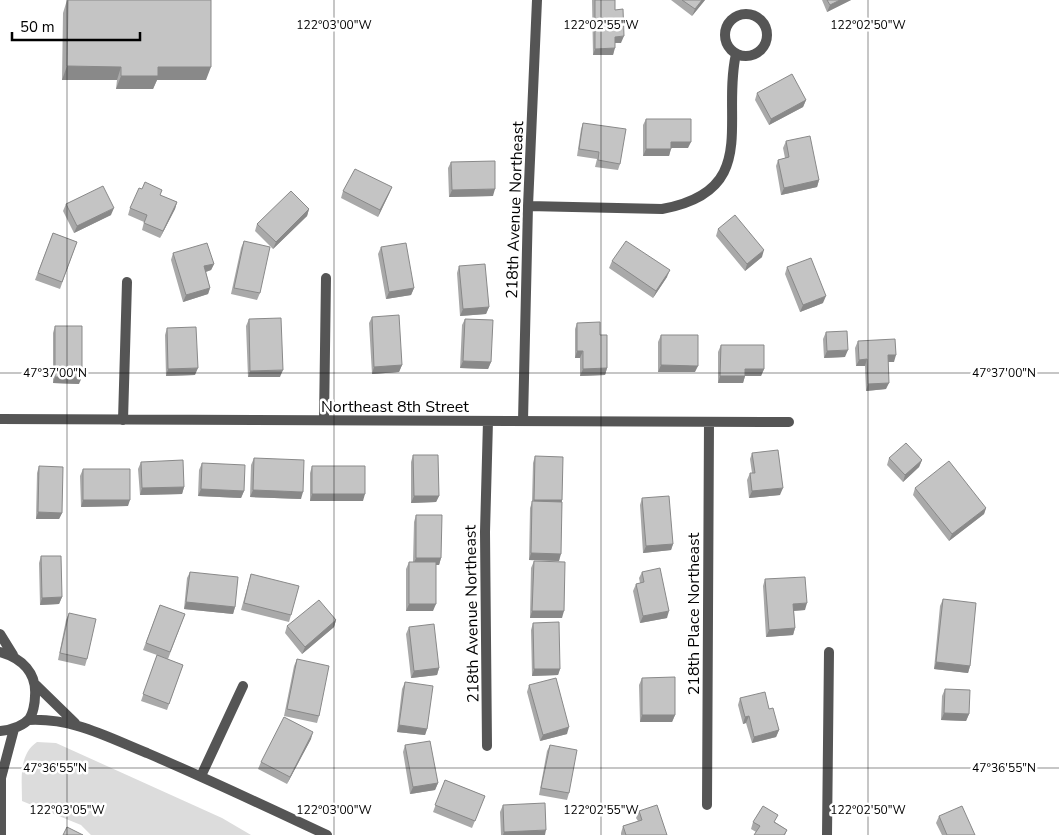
<svg xmlns="http://www.w3.org/2000/svg" width="1059" height="835" font-family="'Nunito Sans',sans-serif">
<rect width="100%" height="100%" fill="#fff"/>
<path fill="#dcdcdc" d="M37,742l19,1 166,75 29,17h-160l-10,-10 -59,-24c0,-21 -4,-46 15,-59z"/>
<g fill="none" stroke-linecap="round" stroke-linejoin="round">
<path stroke="#555" stroke-width="10" d="M725 35a21 21 0 1 1 42 0a21 21 0 1 1-42 0Z
M528,206l134,3c99,-18 59,-88 74,-155
M0,419l789,3
M123,420l4,-138
M324,420l2,-142
M523,421l5,-215 9,-206
M487,746l-2,-214 3,-111
M201,776l42,-90
M707,805l2,-382
M827,835l2,-183"/>
<path stroke="#555" stroke-width="10" d="M0,634l13,21
M0,652c22,6 37,21 35,44 0,7 -2,18 -6,23 -7,8 -20,11 -29,12
M36,685l39,38
M29,720c45,-2 78,17 118,33 61,26 120,54 180,82
M1,835v-57l13,-49"/>
</g>
<path fill="#a9a9a9" d="M67,0l139,80h-49l-4,9h-37l1,-9h-55l1,-67z
M592,0h23v10l6,33h-6l-2,12h-20z
M671,0h34l-13,16z
M822,0h29l-24,12z
M757,93l49,7 -3,7 -34,18 -14,-25z
M646,119l42,29h-17l-2,8h-26v-31z
M583,123l37,41 -2,6 -23,-3 2,-8 -20,-3 4,-27z
M786,141l33,39 -2,7 -36,8 -5,-29 2,-6 7,-2 -2,-10z
M451,162l42,34 -44,1 -1,-29z
M392,187l-3,7 -11,23 -37,-19 2,-7z
M142,189l18,6 17,7 -2,7 -15,29 -18,-8 2,-8 -16,-7 2,-7z
M66,204l45,11 -37,18 -11,-22z
M309,209l-2,7 -34,33 -18,-18 2,-7z
M718,229l44,28 -17,14 -29,-35z
M53,233l24,9 -17,47 -25,-9z
M244,241l16,52 -3,7 -26,-6 10,-46z
M381,247l33,41 -3,7 -25,4 -8,-45z
M173,253l41,11 -3,6 -5,2 4,16 -2,6 -25,8 -12,-42z
M612,261l55,16 -14,21 -44,-30z
M459,266l30,41 -3,7 -26,2 -3,-43z
M787,267l36,36 -23,9 -15,-38z
M372,317l30,48 -3,7 -27,2 -3,-51z
M249,319l31,58h-32l-2,-51z
M465,319l26,43 -3,7 -28,-1 2,-43z
M577,323l23,12 7,33 -2,7 -25,1v-18h-5v-29z
M55,326l24,58 -26,-1v-50z
M167,328l28,47 -29,1 -1,-41z
M826,332l19,25 -21,1 -1,-19z
M661,335l34,37h-37v-30z
M858,341l36,21h-6l-2,27 -20,2 -1,-25h-9l-1,-18z
M721,345l43,24 -3,7h-16l-2,7h-25v-31z
M752,453l28,42 -31,3 -2,-18 3,-7h2l-2,-14z
M413,455l26,41 -3,6 -25,1v-41z
M535,456l27,44 -3,61 -30,-1 1,-52 2,-6 1,-39z
M254,458l47,41 -51,-2 1,-32z
M889,458l33,2 -3,7 -16,15 -16,-17z
M141,462l43,25 -2,7 -42,1 -2,-26z
M202,463l42,28 -3,7 -43,-2 1,-26z
M39,466l23,47 -3,6h-23l1,-46z
M312,466l51,35h-53v-28z
M83,469l45,37 -47,1 -1,-31z
M915,488l71,20 -2,6 -35,27 -36,-46z
M642,498l31,46 -2,6 -28,3 -3,-48z
M416,515l25,43 -2,7h-3l-3,46h-27v-42l3,-7h4l1,-40z
M41,556l21,41 -3,7 -19,1 -1,-42z
M534,561l28,57h-32l1,-50z
M190,572l45,35 -2,7 -49,-5 3,-31z
M642,572l25,46 -27,5 -7,-32 3,-7 4,-1 -1,-5z
M251,574l40,41 -2,7 -48,-12z
M765,579l40,31 -11,1 1,17 -2,7 -27,2 -3,-51z
M943,599l27,67 -2,7 -34,-4 6,-63z
M160,605l25,9 -17,45 -25,-9z
M69,613l18,46 -2,7 -27,-6 8,-40z
M336,620l-2,7 -32,27 -17,-21 2,-7z
M533,623l27,46 -2,6 -26,1 -1,-46z
M409,627l30,41 -2,7 -26,3 -5,-44z
M157,655l26,10 -16,45 -26,-9z
M297,659l22,57 -2,7 -33,-7 10,-50z
M642,678l33,37 -3,7h-32l-1,-37z
M405,682l22,47 -2,6 -28,-3 5,-43z
M529,685l38,49 -27,7 -13,-49z
M945,689l24,25 -3,7 -25,-1 1,-24z
M740,698l29,11 10,21 -3,7 -24,6 -6,-20 -3,1 -5,-19z
M311,739l-24,45 -29,-15 3,-7z
M405,745l33,38 -3,7 -25,4 -7,-42z
M550,745l19,48 -2,7 -28,-5 8,-44z
M445,780l40,16 -13,32 -39,-16z
M503,805l42,30h-44l-1,-23z
M639,811l28,24h-46v-2l2,-7 15,-5 -2,-3z
M939,816l36,19h-33l-6,-12z
M753,822h22l12,8 -2,5h-31l2,-3 -5,-3z"/>
<path fill="#898989" d="M702,0h3l-13,16 3,-7z
M840,0h11l-24,12 3,-7z
M624,36l-3,7h-9l3,-6z
M615,48l-2,7h-20l2,-6z
M67,66l54,1 -4,13h-55z
M158,67h53l-5,13h-49l-4,9h-37l5,-13z
M806,100l-3,7 -34,18 2,-6z
M671,142h20l-3,6h-19z
M646,149h25l-2,7h-26z
M819,180l-2,7 -36,8 3,-7z
M392,187l-3,7 -11,23 2,-7z
M495,189l-2,7 -44,1 3,-7z
M177,202l-2,7 -15,29 3,-7z
M114,208l-3,7 -37,18 3,-7z
M309,209l-2,7 -34,33 3,-7z
M764,250l-2,7 -17,14 2,-7z
M214,264l-3,6 -9,3 2,-7z
M670,270l-3,7 -14,21 3,-7z
M210,288l-2,6 -25,8 3,-7z
M414,288l-3,7 -25,4 3,-7z
M826,296l-3,7 -23,9 3,-7z
M489,307l-3,7 -26,2 3,-7z
M848,350l-3,7 -21,1 3,-7z
M577,351h6l-3,7h-5z
M888,355h8l-2,7h-9z
M867,359l-2,7h-9l3,-6z
M463,361l28,1 -3,7 -28,-1z
M402,365l-3,7 -27,2 2,-7z
M661,365l37,1 -3,6h-37z
M198,368l-3,7 -29,1 2,-7z
M607,368l-2,7 -25,1 3,-7z
M745,369h19l-3,7h-18z
M283,370l-3,7h-32l2,-6z
M720,376h25l-2,7h-25z
M55,377h27l-3,7 -26,-1z
M889,383l-3,6 -20,2 2,-7z
M922,460l-3,7 -16,15 2,-7z
M184,487l-2,7 -42,1 2,-7z
M783,488l-3,7 -31,3 3,-7z
M201,489l43,2 -3,7 -43,-2z
M253,490l50,2 -2,7 -51,-2z
M312,494h53l-2,7h-53z
M414,496h25l-3,6 -25,1z
M83,500h47l-2,6 -47,1z
M534,500h28l-2,7h-28z
M986,508l-2,6 -35,27 3,-7z
M38,512l24,1 -3,6h-23z
M673,544l-2,6 -28,3 3,-7z
M531,553l30,1 -2,7 -30,-1z
M416,558h25l-2,7h-26z
M62,597l-3,7 -19,1 2,-7z
M186,602l49,5 -2,7 -49,-5z
M807,603l-2,7 -14,1 2,-7z
M409,604h27l-3,7h-27z
M532,611h32l-2,7h-32z
M669,611l-2,7 -27,5 3,-7z
M336,620l-2,7 -32,27 3,-7z
M795,628l-2,7 -27,2 3,-7z
M936,662l34,4 -2,7 -34,-4z
M439,668l-2,7 -26,3 3,-7z
M534,669h26l-2,6 -26,1z
M944,713l25,1 -3,7 -25,-1z
M642,715h33l-3,7h-32z
M749,716l-3,7 -3,1 2,-7z
M399,725l28,4 -2,6 -28,-3z
M569,727l-2,7 -27,7 3,-6z
M779,730l-3,7 -24,6 2,-6z
M313,732l-2,7 -24,45 3,-7z
M438,783l-3,7 -25,4 3,-7z
M546,830l-1,5h-42l1,-3z"/>
<path fill="#c4c4c4" stroke="#898989" d="M68,0h143v67h-53v9h-37v-9l-54,-1z
M595,0h20v10l8,-1 1,27 -9,1v11l-20,1z
M682,0h20l-7,9z
M827,0h13l-10,5z
M792,74l14,26 -35,19 -14,-26z
M646,119h45v23h-20v7h-25z
M583,123l43,6 -6,35 -22,-4 1,-8 -20,-3z
M810,136l9,44 -35,8 -6,-28 11,-3 -3,-16z
M495,161v28l-43,1 -1,-28z
M355,169l37,18 -12,23 -37,-19z
M145,182l17,8 -2,5 17,7 -14,29 -19,-8 3,-8 -17,-7 9,-20 3,1z
M103,186l11,22 -37,18 -11,-22z
M291,191l18,18 -33,33 -19,-18z
M735,215l29,35 -17,14 -29,-35z
M53,233l24,9 -15,40 -24,-9z
M244,241l26,6 -10,46 -26,-5z
M626,241l44,29 -14,21 -44,-30z
M207,243l7,21 -10,2 6,22 -24,7 -13,-42z
M406,243l8,45 -25,4 -8,-45z
M811,258l15,38 -23,9 -16,-38z
M485,264l4,43 -26,2 -4,-43z
M399,315l3,50 -28,2 -2,-50z
M281,318l2,52 -33,1 -1,-52z
M465,319l28,1 -2,42 -28,-1z
M600,322v13h7v33l-24,1v-18h-6v-28z
M55,326h27v51h-27z
M196,327l2,41 -30,1 -1,-41z
M847,331l1,19 -21,1 -1,-19z
M661,335h37v31l-37,-1z
M895,339l1,16h-8l1,28 -21,1 -1,-25 -8,1 -1,-19z
M721,345h43v24h-19v7h-25z
M906,443l16,17 -17,15 -16,-17z
M778,450l5,38 -31,3 -2,-18h5l-3,-20z
M413,455h25l1,41h-25z
M535,456l28,1 -1,43h-28z
M254,458l50,2 -1,32 -50,-2z
M183,460l1,27 -42,1 -1,-26z
M949,461l37,47 -34,26 -37,-46z
M202,463l43,2 -1,26 -43,-2z
M39,466l24,1 -1,46 -24,-1z
M312,466h53v28h-53z
M83,469h47v31h-47z
M669,496l4,48 -27,2 -4,-48z
M532,501l30,1 -1,52 -30,-1z
M416,515h26l-1,43h-25z
M41,556h20l1,41 -20,1z
M534,561l31,1 -1,49h-32z
M409,562h27v42h-27z
M660,568l9,43 -26,5 -7,-32 8,-2 -2,-10z
M190,572l48,5 -3,30 -49,-5z
M251,574l48,12 -8,29 -47,-12z
M805,577l2,26 -14,1 2,24 -26,2 -4,-51z
M943,599l33,4 -6,63 -34,-4z
M319,600l17,20 -31,27 -18,-21z
M160,605l25,9 -15,38 -24,-9z
M69,613l27,6 -9,40 -27,-6z
M559,622l1,47h-26l-1,-46z
M434,624l5,44 -25,3 -5,-44z
M157,655l26,10 -14,39 -26,-10z
M297,659l32,7 -10,50 -32,-7z
M675,677v38h-33v-37z
M556,678l13,49 -26,8 -14,-50z
M405,682l28,4 -6,43 -28,-4z
M945,689l25,1 -1,24 -25,-1z
M765,692l4,17 4,-1 6,22 -25,7 -5,-21 -4,1 -5,-19z
M284,717l29,15 -23,45 -29,-15z
M430,741l8,42 -25,4 -8,-42z
M550,745l27,5 -8,43 -28,-5z
M445,780l40,16 -10,25 -40,-16z
M545,803l1,27 -42,2 -1,-27z
M657,805l10,30h-41l-3,-9 19,-6 -3,-9z
M763,806l15,9 -4,7 13,8 -3,5h-30l6,-9 -7,-4z
M962,806l13,29h-28l-8,-19z
M67,827l16,8h-20z"/>
<path fill="none" stroke="#000" stroke-width="1" stroke-opacity="0.45" d="M67,0v835M334,0v835M601,0v835M868,0v835M0,373h1059M0,768h1059"/>
<g text-anchor="middle" stroke-width="5" stroke-linejoin="round" paint-order="stroke">
<g font-size="16" fill="#000" stroke="#fff">
<text transform="translate(514 210) rotate(-88)" y="6">218th Avenue Northeast</text>
<text x="395" y="412">Northeast 8th Street</text>
<text transform="translate(471 614) rotate(-91)" y="6">218th Avenue Northeast</text>
<text transform="translate(693 614) rotate(-90)" y="6">218th Place Northeast</text>
</g>
</g>
<g font-size="12" text-anchor="middle" fill="#000" stroke="#fff" stroke-width="5" stroke-linejoin="round" paint-order="stroke">
<text x="334" y="29">122°03'00"W</text>
<text x="601" y="29">122°02'55"W</text>
<text x="868" y="29">122°02'50"W</text>
<text x="55" y="377">47°37'00"N</text>
<text x="1004" y="377">47°37'00"N</text>
<text x="55" y="772">47°36'55"N</text>
<text x="1004" y="772">47°36'55"N</text>
<text x="67" y="814">122°03'05"W</text>
<text x="334" y="814">122°03'00"W</text>
<text x="601" y="814">122°02'55"W</text>
<text x="868" y="814">122°02'50"W</text>
</g>
<path d="M12 32v8h128v-8" fill="none" stroke="#000000" stroke-width="2.5"/>
<text x="20" y="32" font-size="15" fill="#000000" stroke="#ffffff" stroke-width="4" paint-order="stroke">50 m</text>
</svg>
